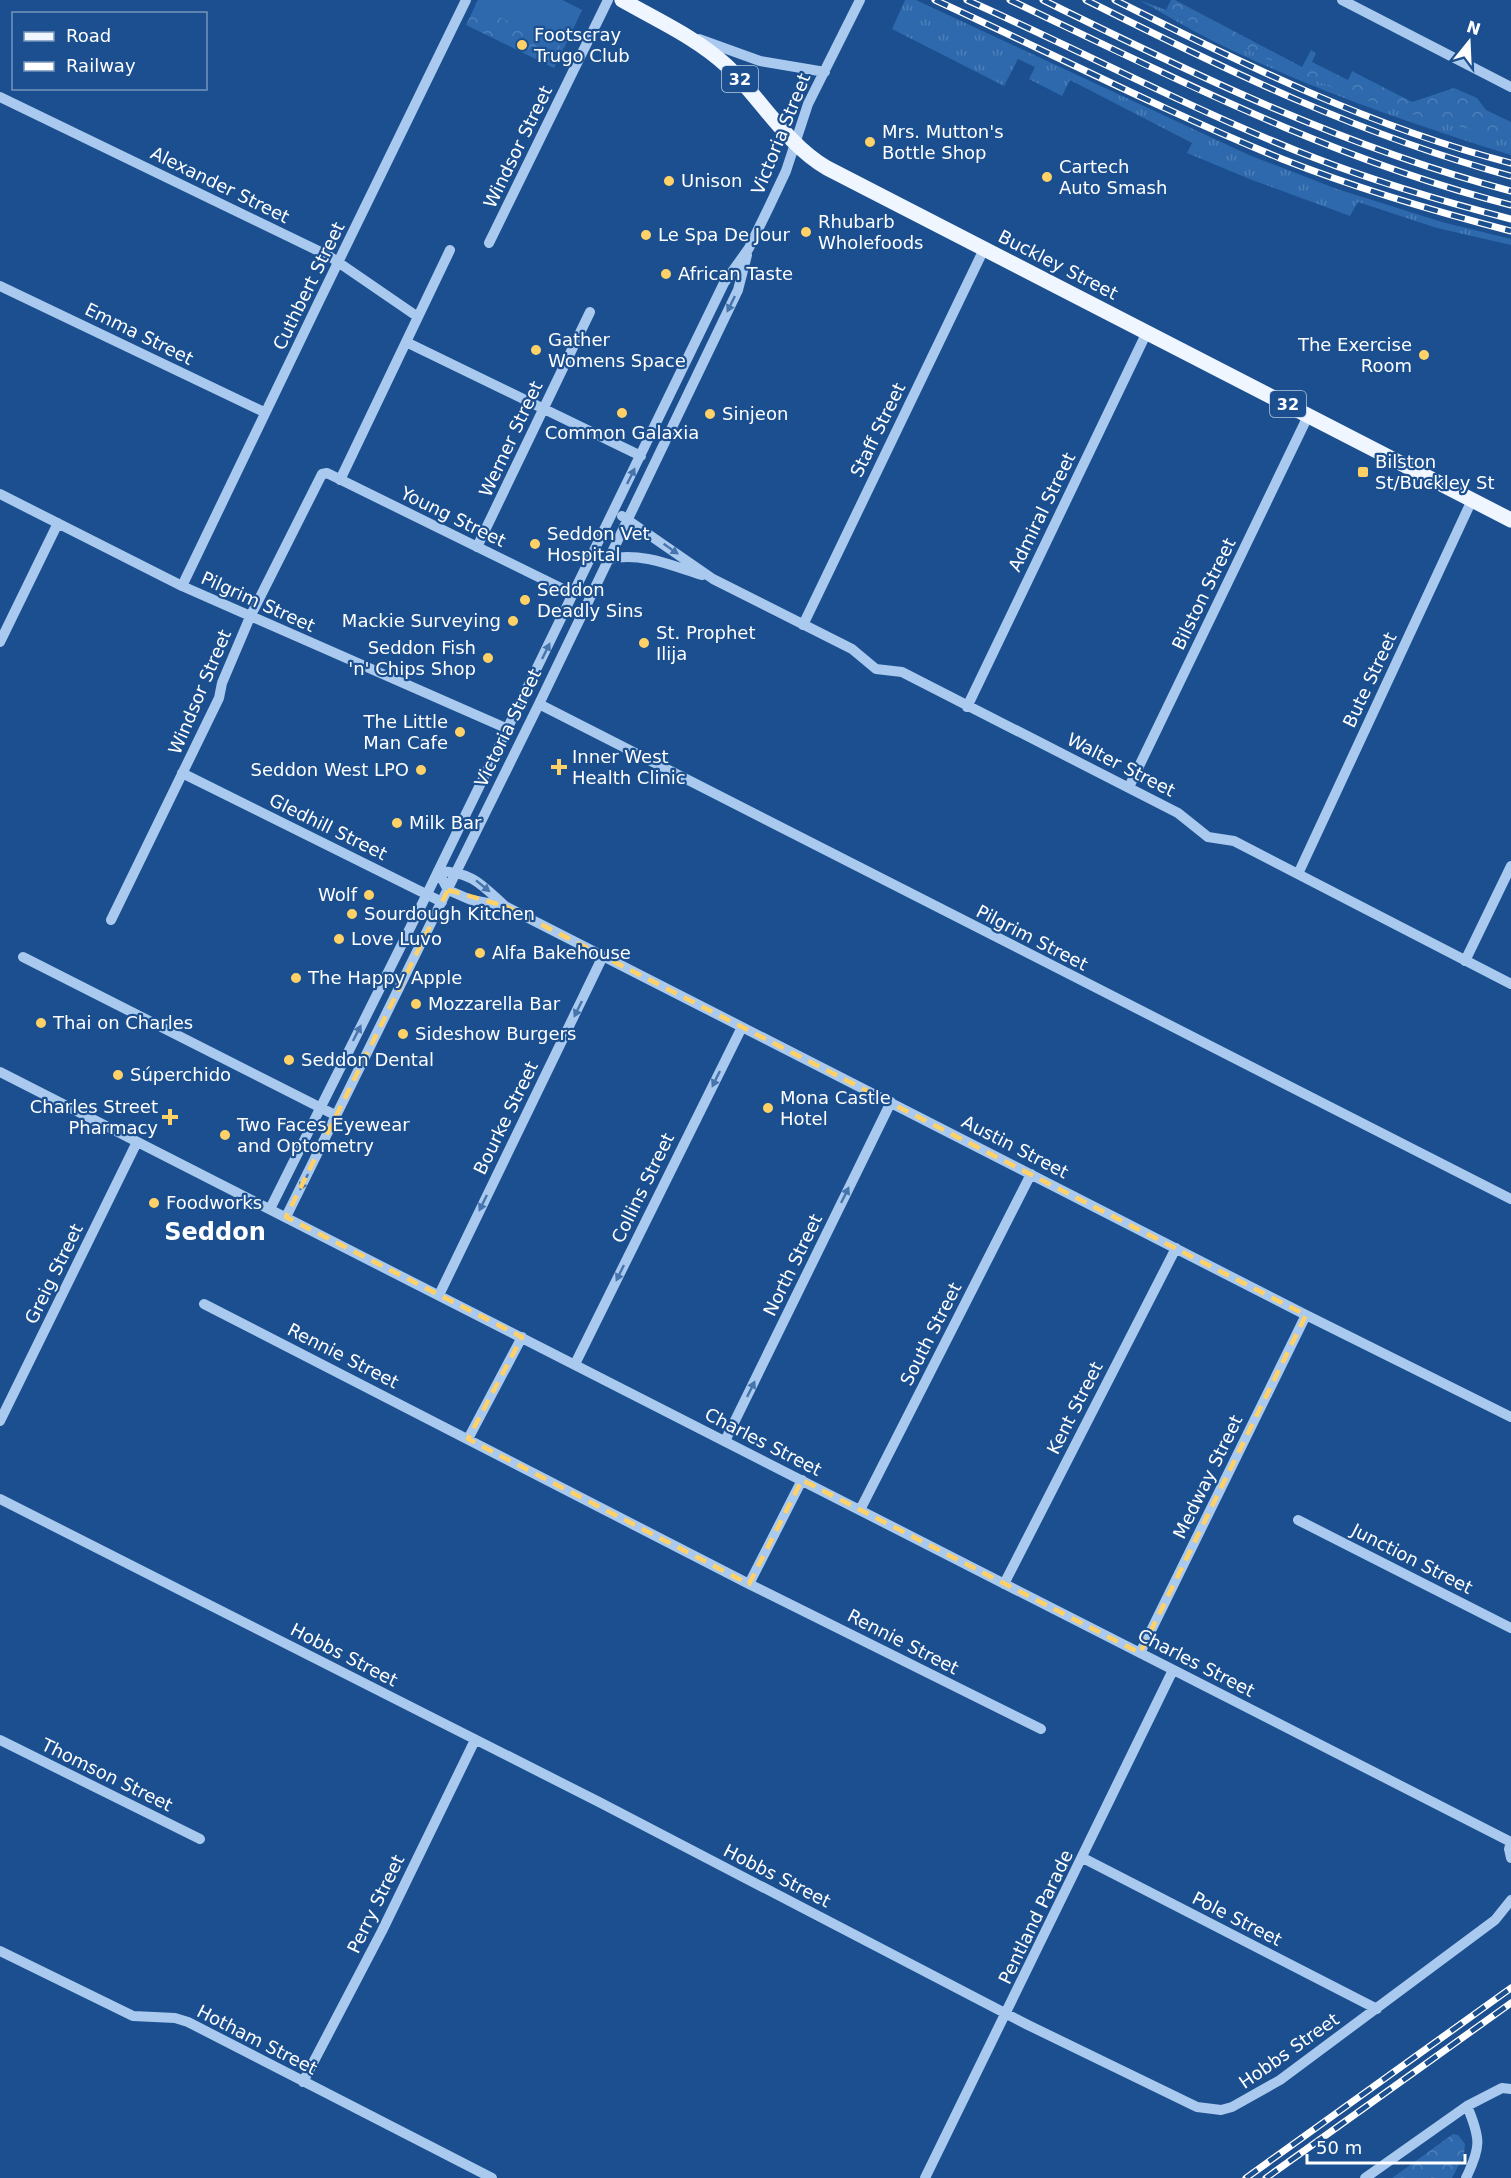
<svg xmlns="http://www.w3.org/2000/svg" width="1511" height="2178" font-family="'DejaVu Sans',sans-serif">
<defs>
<pattern id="grass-tufts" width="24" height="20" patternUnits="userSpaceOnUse" patternTransform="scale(1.5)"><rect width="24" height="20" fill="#2e69ad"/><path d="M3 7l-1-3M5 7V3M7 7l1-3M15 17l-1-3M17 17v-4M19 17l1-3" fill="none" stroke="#4d80b9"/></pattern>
<pattern id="forest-crowns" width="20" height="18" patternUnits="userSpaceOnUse" patternTransform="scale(1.5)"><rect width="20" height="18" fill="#2e69ad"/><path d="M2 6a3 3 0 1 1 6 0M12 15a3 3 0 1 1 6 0" fill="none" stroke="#4d80b9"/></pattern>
</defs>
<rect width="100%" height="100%" fill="#1b4f8f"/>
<path fill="url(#grass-tufts)" d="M905,0h11l333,155 88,34 105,33 69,17v6l-74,-17 -79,-26 -8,14 -98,-36 -65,-27 5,-10 -122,-63 -8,16 -33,-17 6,-12 -17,-8 -14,27 -112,-57z
M1139,0l27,10 116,55 76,32 153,43v15c-102,-32 -204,-67 -300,-115 -24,-12 -48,-27 -72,-40z"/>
<path fill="url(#forest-crowns)" d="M478,0h84l20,10 -28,58 -88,-43z
M1171,0h4l127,67 9,-17 5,3 -4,9 36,18 4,-9 60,31 42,-14 23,10 9,12 25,12v18c-51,-14 -104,-25 -154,-43 -65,-24 -128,-57 -191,-87z
M1453,2134l5,1 7,9 -1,11 -12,23h-60z"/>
<path fill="#2e69ad" d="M478,0h84l20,10 -18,38 -89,-43z"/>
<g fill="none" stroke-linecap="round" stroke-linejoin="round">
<path stroke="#a9c9ee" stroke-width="10" d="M1342,0l169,87
M699,39l61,22 65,11
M0,97l329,159 89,61
M489,243l119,-243
M0,286l264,126
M406,342l235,114
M340,480l110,-230
M0,494l182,92 326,143
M622,516l91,63 139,70 24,20 26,3 276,141 30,24 26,4 277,143
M477,547l113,-235
M608,559c34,-7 62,6 94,16
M182,586c93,-196 189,-391 284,-586
M803,625l181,-376
M0,642l58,-119
M539,704l972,495
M967,707l180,-375
M182,773l260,129
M1129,787l180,-373
M1298,874l174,-374
M505,906l-34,-6 -23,-10 -10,-19c34,1 43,13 67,35l801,409 205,102
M111,920l108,-222 3,-15 28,-66 72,-143 5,-1 246,121
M23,957l312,158
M1465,961l46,-95
M0,1072l1511,770
M270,1209l157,-315 297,-611 25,-35 20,-41 17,-36 22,-67 52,-104
M286,1217l253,-513 199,-414 9,-35
M439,1295l164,-339
M204,1304l545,280 292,145
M575,1364l167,-337
M0,1421l137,-279
M468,1439l54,-102
M725,1441l166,-339
M0,1499l599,303 429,223 169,82 24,3 11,-3 48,-27 215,-160 16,-20
M860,1510l171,-336
M1298,1520l213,108
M749,1584l53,-104
M1004,1584l172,-336
M1140,1653l166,-338
M0,1740l200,99
M1511,1842l-2,7 2,9
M1083,1858l294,151
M0,1951l133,65 42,2 13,4 304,156
M303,2082l79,-151 93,-191
M925,2178l248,-508
M1365,2178l102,-72 35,-18 9,1
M1466,2178c15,-31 15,-39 1,-72"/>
<path stroke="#f0f6ff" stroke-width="15" d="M622,0c35,20 75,38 105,66 34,33 59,78 100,102l684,352"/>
<defs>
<path id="rail" d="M935,0c116,53 229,111 347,159 74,29 151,52 229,72
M967,0c117,52 229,112 348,158 64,25 130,44 196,61
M1010,0c164,78 324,160 501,205
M1043,0c152,75 303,148 468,191
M1086,0c138,69 276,136 425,176
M1115,0c128,64 258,128 396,163
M1246,2178l265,-190
M1266,2178l245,-175"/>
</defs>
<use href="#rail" stroke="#fff" stroke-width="7"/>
<use href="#rail" stroke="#1b4f8f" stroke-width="4.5" stroke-dasharray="14" stroke-linecap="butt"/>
</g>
<defs><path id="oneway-solid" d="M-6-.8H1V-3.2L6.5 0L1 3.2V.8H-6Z" transform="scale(1.5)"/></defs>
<g fill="#4674ac">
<use href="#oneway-solid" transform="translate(731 304) rotate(116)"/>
<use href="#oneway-solid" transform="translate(631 476) rotate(-64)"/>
<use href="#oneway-solid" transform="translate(671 549) rotate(35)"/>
<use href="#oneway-solid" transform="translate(546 651) rotate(-64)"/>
<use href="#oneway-solid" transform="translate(483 886) rotate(39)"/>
<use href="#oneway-solid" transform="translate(578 1009) rotate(116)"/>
<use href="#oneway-solid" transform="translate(357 1033) rotate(-63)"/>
<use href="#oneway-solid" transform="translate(716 1079) rotate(116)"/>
<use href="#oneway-solid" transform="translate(304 1182) rotate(117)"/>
<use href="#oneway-solid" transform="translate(845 1195) rotate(-64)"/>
<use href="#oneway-solid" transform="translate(483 1203) rotate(116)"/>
<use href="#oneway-solid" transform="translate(620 1273) rotate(116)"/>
<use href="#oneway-solid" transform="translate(751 1389) rotate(-64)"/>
</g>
<path fill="none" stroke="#ffd166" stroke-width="4.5" stroke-dasharray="12 8" stroke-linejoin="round" d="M448,890l57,16 801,409 -166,338 -338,-173 -53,104 -281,-145 54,-102 -236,-120z"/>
<g fill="#ffd166" stroke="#1b4f8f" stroke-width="2">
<circle cx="522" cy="45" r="6"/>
<circle cx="870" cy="142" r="6"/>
<circle cx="1047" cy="177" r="6"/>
<circle cx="669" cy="181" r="6"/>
<circle cx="806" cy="232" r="6"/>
<circle cx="646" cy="235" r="6"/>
<circle cx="666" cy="274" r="6"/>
<circle cx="536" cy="350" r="6"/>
<circle cx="1424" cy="355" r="6"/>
<circle cx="622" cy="413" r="6"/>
<circle cx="710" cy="414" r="6"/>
<rect x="1357" y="466" width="12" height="12" rx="3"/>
<circle cx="535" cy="544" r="6"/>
<circle cx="525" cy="600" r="6"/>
<circle cx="513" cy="621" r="6"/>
<circle cx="644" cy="643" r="6"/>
<circle cx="488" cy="658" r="6"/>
<circle cx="460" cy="732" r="6"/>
<path d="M556 758h6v6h6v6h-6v6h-6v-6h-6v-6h6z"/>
<circle cx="421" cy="770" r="6"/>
<circle cx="397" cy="823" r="6"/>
<circle cx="369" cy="895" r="6"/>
<circle cx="352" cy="914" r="6"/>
<circle cx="339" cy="939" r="6"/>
<circle cx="480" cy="953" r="6"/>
<circle cx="296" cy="978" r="6"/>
<circle cx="416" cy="1004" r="6"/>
<circle cx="41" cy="1023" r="6"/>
<circle cx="403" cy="1034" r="6"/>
<circle cx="289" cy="1060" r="6"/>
<circle cx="118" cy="1075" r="6"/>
<circle cx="768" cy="1108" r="6"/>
<path d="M167 1108h6v6h6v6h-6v6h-6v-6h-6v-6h6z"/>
<circle cx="225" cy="1135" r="6"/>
<circle cx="154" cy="1203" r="6"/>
</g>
<g text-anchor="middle" stroke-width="4.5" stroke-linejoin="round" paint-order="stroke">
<g fill="#1b4f8f" stroke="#bbcadd" stroke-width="1.5">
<rect x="722" y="66" width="36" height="26" rx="4.5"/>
<rect x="1270" y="391" width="36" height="26" rx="4.5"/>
</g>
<g font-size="16" font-weight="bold" fill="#fff">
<text x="740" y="85">32</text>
<text x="1288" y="410">32</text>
</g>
<g font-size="18" fill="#fff" stroke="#1b4f8f" text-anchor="start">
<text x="534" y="41">Footscray<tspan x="534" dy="21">Trugo Club</tspan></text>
<text x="882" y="138">Mrs. Mutton's<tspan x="882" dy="21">Bottle Shop</tspan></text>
<text x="1059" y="173">Cartech<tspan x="1059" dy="21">Auto Smash</tspan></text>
<text x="681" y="187">Unison</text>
<text x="818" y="228">Rhubarb<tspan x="818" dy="21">Wholefoods</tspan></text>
<text x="658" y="241">Le Spa De Jour</text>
<text x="678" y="280">African Taste</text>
<text x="548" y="346">Gather<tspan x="548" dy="21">Womens Space</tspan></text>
<text x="1412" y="351" text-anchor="end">The Exercise<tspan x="1412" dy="21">Room</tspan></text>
<text x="722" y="420">Sinjeon</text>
<text x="622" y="439" text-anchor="middle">Common Galaxia</text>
<text x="1375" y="468">Bilston<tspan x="1375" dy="21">St/Buckley St</tspan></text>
<text x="547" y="540">Seddon Vet<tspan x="547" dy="21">Hospital</tspan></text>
<text x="537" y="596">Seddon<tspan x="537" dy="21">Deadly Sins</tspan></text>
<text x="501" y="627" text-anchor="end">Mackie Surveying</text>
<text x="656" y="639">St. Prophet<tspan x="656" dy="21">Ilija</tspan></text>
<text x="476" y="654" text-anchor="end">Seddon Fish<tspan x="476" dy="21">'n' Chips Shop</tspan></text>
<text x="448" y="728" text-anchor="end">The Little<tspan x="448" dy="21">Man Cafe</tspan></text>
<text x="572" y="763">Inner West<tspan x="572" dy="21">Health Clinic</tspan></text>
<text x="409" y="776" text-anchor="end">Seddon West LPO</text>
<text x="409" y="829">Milk Bar</text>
<text x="357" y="901" text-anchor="end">Wolf</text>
<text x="364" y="920">Sourdough Kitchen</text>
<text x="351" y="945">Love Luvo</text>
<text x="492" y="959">Alfa Bakehouse</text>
<text x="308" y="984">The Happy Apple</text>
<text x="428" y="1010">Mozzarella Bar</text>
<text x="53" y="1029">Thai on Charles</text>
<text x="415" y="1040">Sideshow Burgers</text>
<text x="301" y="1066">Seddon Dental</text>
<text x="130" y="1081">Súperchido</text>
<text x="780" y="1104">Mona Castle<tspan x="780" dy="21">Hotel</tspan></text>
<text x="158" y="1113" text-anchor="end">Charles Street<tspan x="158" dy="21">Pharmacy</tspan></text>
<text x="237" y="1131">Two Faces Eyewear<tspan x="237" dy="21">and Optometry</tspan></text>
<text x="166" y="1209">Foodworks</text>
</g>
<g font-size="18" fill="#fff" stroke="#1b4f8f">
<text transform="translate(781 134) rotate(-68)" y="6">Victoria Street</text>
<text transform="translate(518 147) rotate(-64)" y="6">Windsor Street</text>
<text transform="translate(220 185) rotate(26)" y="6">Alexander Street</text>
<text transform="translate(1058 265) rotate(27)" y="6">Buckley Street</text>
<text transform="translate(309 286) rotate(-64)" y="6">Cuthbert Street</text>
<text transform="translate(139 334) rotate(26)" y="6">Emma Street</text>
<text transform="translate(878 430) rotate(-64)" y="6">Staff Street</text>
<text transform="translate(511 439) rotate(-65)" y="6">Werner Street</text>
<text transform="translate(1042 512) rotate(-64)" y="6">Admiral Street</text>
<text transform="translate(453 517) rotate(26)" y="6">Young Street</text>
<text transform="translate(1204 594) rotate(-64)" y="6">Bilston Street</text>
<text transform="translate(258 602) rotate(24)" y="6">Pilgrim Street</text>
<text transform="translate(1370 680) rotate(-65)" y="6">Bute Street</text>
<text transform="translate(200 692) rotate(-67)" y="6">Windsor Street</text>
<text transform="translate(508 728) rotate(-64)" y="6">Victoria Street</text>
<text transform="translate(1121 765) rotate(27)" y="6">Walter Street</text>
<text transform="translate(328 827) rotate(26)" y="6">Gledhill Street</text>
<text transform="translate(1032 938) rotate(27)" y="6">Pilgrim Street</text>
<text transform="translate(506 1118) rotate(-64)" y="6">Bourke Street</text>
<text transform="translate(1015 1147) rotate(27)" y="6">Austin Street</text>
<text transform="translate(643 1188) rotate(-64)" y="6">Collins Street</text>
<text transform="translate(793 1265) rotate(-64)" y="6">North Street</text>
<text transform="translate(54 1274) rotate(-64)" y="6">Greig Street</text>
<text transform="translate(931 1334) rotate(-63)" y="6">South Street</text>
<text transform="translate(343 1356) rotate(27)" y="6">Rennie Street</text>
<text transform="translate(1075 1408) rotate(-63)" y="6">Kent Street</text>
<text transform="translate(763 1442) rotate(27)" y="6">Charles Street</text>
<text transform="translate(1208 1477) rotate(-64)" y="6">Medway Street</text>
<text transform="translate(1412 1559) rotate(27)" y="6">Junction Street</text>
<text transform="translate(903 1642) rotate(27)" y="6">Rennie Street</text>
<text transform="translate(344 1655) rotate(27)" y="6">Hobbs Street</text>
<text transform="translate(1196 1663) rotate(27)" y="6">Charles Street</text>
<text transform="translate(107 1775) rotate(26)" y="6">Thomson Street</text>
<text transform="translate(777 1876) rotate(27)" y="6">Hobbs Street</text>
<text transform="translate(376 1904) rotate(-64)" y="6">Perry Street</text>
<text transform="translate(1036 1917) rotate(-64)" y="6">Pentland Parade</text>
<text transform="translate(1237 1919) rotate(27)" y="6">Pole Street</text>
<text transform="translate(257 2040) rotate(27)" y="6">Hotham Street</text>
<text transform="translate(1289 2051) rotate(-35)" y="6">Hobbs Street</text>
</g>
<g font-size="24" font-weight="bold" fill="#fff" stroke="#1b4f8f">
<text x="215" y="1240">Seddon</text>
</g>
</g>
<rect x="12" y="12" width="195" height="78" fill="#1b4f8f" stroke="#7695bc" stroke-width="1.5"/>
<rect x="24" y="32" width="30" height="9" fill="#f0f6ff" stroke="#7695bc" stroke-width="1.5"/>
<text x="66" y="42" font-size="18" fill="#ffffff">Road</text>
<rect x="24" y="62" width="30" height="9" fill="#ffffff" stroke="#7695bc" stroke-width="1.5"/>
<text x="66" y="72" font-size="18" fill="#ffffff">Railway</text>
<g transform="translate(1469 42) rotate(18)" stroke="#1b4f8f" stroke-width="4.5" paint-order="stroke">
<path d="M0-4.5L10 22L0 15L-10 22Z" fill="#ffffff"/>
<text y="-9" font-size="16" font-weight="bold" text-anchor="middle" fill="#ffffff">N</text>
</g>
<path d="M1307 2154v9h158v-9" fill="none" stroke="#ffffff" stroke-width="3"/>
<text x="1316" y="2154" font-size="18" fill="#ffffff" stroke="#1b4f8f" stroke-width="4.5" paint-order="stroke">50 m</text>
</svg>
